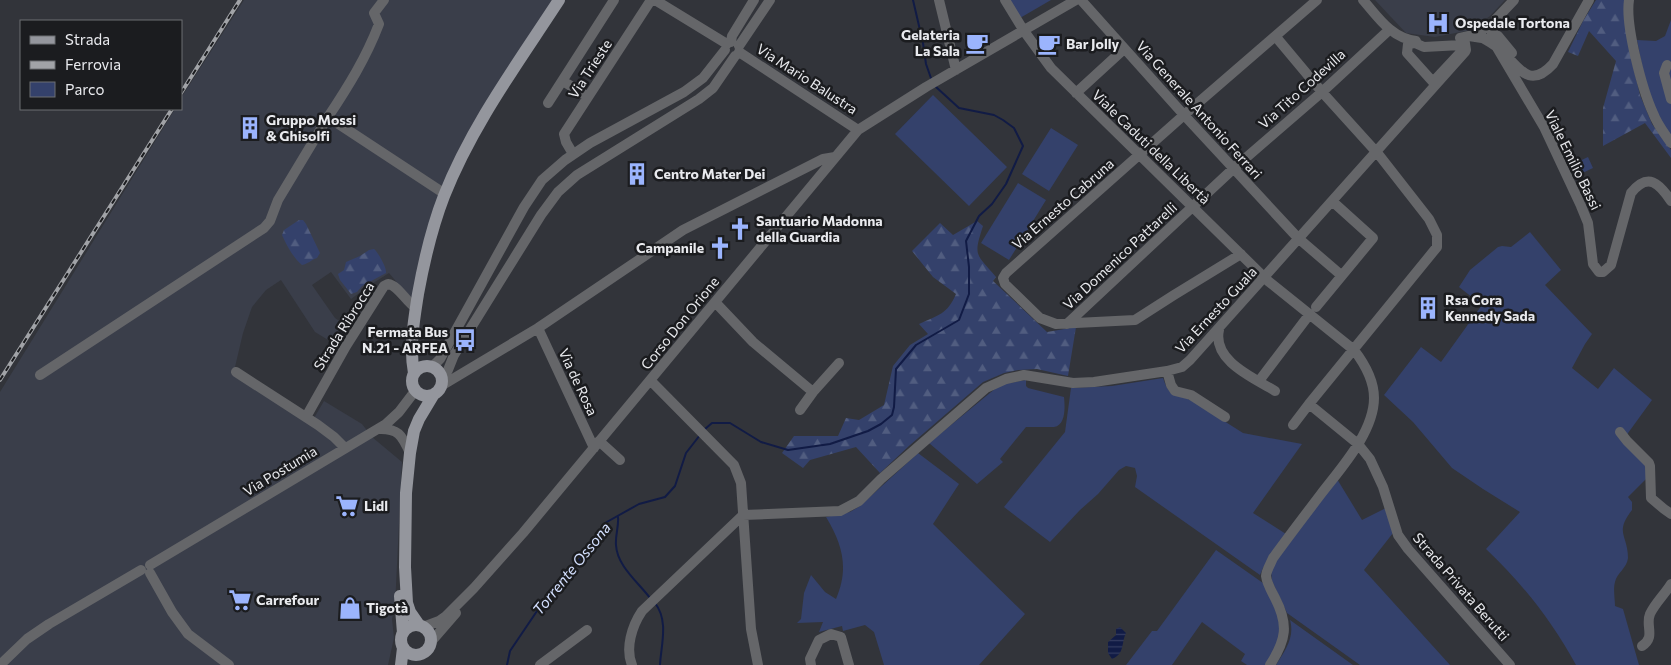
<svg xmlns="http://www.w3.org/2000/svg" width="1671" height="665" font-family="Commissioner,sans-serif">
<defs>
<pattern id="forest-firs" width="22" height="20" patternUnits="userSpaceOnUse" patternTransform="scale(1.25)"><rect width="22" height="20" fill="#34416b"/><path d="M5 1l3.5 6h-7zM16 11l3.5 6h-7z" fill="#515d80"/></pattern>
<pattern id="water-rules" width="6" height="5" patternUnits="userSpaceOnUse" patternTransform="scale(1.25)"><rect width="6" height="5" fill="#111b45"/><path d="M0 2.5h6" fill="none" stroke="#343c60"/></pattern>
</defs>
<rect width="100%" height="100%" fill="#32343a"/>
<path fill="#3a3e4a" d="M244,0h315l-103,170 -39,132 -12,-10 -16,-19 -22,14 -16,12 -20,-27 -19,13 23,33 15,10 -12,18 -23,-14 -34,-52 -15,10 -14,17 -9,26 -8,34 79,51 10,-17 38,23 10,13 30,25 -7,144 -3,13 2,19 -6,27h-388v-273l175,-283h6v-11z
M1375,0h130l-15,16 -19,14 -36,7 -29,-4z"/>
<path fill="#34416b" d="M1010,0h41l-31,18z
M1671,20v116c-22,-31 -27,-60 -34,-96l19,1 9,-5z
M933,95l74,72 -38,39 -74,-72z
M1051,128l27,17 -29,46 -27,-17z
M1588,157l5,11 -19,9 -5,-11z
M1018,183l28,17 -37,60 -28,-17z
M1530,232l31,38 -16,15 47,49 -7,10 -13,24 26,21 16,-21 38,32 -29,40 22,24 2,14 -19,19 4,5v8c-18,23 -4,25 -4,48 -1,10 -11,15 -13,24 -2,7 0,17 0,24l8,3 16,56h-63c-24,-44 -54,-82 -90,-116l34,-37 -37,-23 -31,-21 -39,-46 -29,-27 37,-48 20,15 41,-57 -23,-18 11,-17 28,-23 4,-1 9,1z
M1163,378c8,23 13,14 31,24l49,31 59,11 -49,69 33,21 -23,34 -3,7 -125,-88 2,-11 -2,-8 -9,-2 -7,4 -21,24 -18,16 -30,32 -46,-35 61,-75 6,-44 41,-2z
M1026,380v6l2,2 36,9c1,10 2,28 -10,30h-28l-26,32 3,3 -26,22 -48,-41 67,-55 8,-4z
M918,453l41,31 -26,40 92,90 -46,51h-95l-10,-33 -9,-7 -22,6 -1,-5 -23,6 4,-10 -26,1 4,-4 3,-26 7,-18 14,17 11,7c13,-30 7,-54 -10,-82l24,-5 10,-6z
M1337,479l25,41 24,-12 7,25 -29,37 86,95h-90l-73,-52 -15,-32 -1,-10 3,-7z
M1216,550l47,33 17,29 3,19 -16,34h-20l-6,-4 4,-7 -43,-32 -30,43h-46l26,-34h5z
M1290,620l63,45h-77c9,-15 19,-27 14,-45z"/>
<path fill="url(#forest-firs)" d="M1596,0h30l6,62 8,33 12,29 19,26v8l-26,-35 -42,23v-38l13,-47 -27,-30 -11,25 -10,-4 15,-31z
M299,220h4l3,4 14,29 -3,5c-6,2 -9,6 -15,7 -8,-6 -16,-21 -20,-30l2,-5z
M977,221l6,5c-10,31 -7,27 13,51l-3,4 54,51 29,-5 -8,49 -31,-7 -19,1 -14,3 -21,9 -73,63 -30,28 -24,-26 -46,13 -7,8 -21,-15 12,-17h44l8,-18 13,2 25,-15 9,-39 17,-21 18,-11 -9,-10c19,-9 28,-9 37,-30l-23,-17 -21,-26 28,-28 13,12z
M374,249c4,3 13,19 12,24l-24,13 -5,6 -6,2 -11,-14 -2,-6 6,-4 2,-8 14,-6 9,-6z"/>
<path fill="url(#water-rules)" d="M1120,627l6,6c-5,10 -1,21 -14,26l-4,-6v-11l8,-7v-6z"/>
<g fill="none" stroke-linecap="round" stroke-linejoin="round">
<path stroke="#111b45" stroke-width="2" d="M913,0l10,43 3,21 6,17
M705,429l7,-6h18l31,19 27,8 42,-6 38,-13 13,-7 11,-9 2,-8 2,-38 20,-24 43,-25 10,-26v-27l-3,-26 13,-25 13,-12 14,-20 17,-38 -9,-18 -11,-8 -9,-5 -35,-7 -23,-21
M618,517c1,9 -3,19 -2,28 1,21 22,37 34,53
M655,603c14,18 6,42 5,62
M507,665l3,-14 27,-40 43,-52 25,-36 34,-19 26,-7 10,-11 11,-33 14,-18"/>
<path stroke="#656669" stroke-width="10" d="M655,0l72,44
M939,0l17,70
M1005,0l19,31 27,37 217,213 86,69c10,13 20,30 20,48 0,34 -33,70 -53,96 -16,21 -32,42 -48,64 -2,5 -7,13 -7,18 1,8 6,16 9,22 14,27 11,42 -5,67
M1081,0l103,115 114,123 43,37
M1363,0c15,17 28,38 53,41
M1629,0c-4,25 13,89 24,113 4,11 11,20 18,30
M1496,19l18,-19
M1492,31l-4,-3h-4l-3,3v6l5,3 5,-3 1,-6 8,-15
M1492,33l6,3 14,17
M1276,37l46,55 57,63 50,64 8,16v12l-128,157
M1460,38l9,-2 13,2
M1486,40c7,4 13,8 19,14 16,17 26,34 48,10l36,-64
M731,42l1,-6 22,-36
M1415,43l9,4 37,-2v7l-28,30 -26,-29 1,-9z
M739,46l31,-46
M1496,46l48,81 37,79 7,17 5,41 6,8h4l8,-7 20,-72c17,-21 28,-10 40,8
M739,52l119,78
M1667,65l-3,8 7,26
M563,81l25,16
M1076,93l48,-44
M548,103l66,-103
M328,117c20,-30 38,-59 51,-93l-5,-11 10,-13
M573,154l-7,-12 -2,-8 87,-134
M1241,254l-67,41 -39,25 -79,4 -16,-6 -35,-34 -2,-6 3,-5 178,-158 133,-115
M715,302l38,40 60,50
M1316,307l57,-69 -41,-37
M1067,324l166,-155 89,-77 67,-62
M538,328l56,120
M1219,330c-7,31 35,48 56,61
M432,367l8,-8 84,-152 18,-27 23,-20 25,-17 94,-51 19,-14 22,-28
M1167,371l4,14 4,6 16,4 34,22
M236,372l82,53 16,12 11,11
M40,375l224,-147 6,-7 8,-21 50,-83 117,77
M442,379l6,-9 6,-15 87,-140 17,-23 19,-17 122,-76 14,-11 22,-32
M651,381l83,84 7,18 10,146 7,36
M1259,381l50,-66
M441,386l97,-58 145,-98 140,-71 12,-2
M800,410l13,-18 26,-29
M306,417l40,-71 38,-60 4,-2c10,1 18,18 28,24
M1293,425l16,-21 49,40 12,15 13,28 15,48 10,14 102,116
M378,429c20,-1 24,6 32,24
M1620,432l7,9 22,22 1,3 1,32 13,11 7,5
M599,441l21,19
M150,565l236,-141 13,-12 16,-21
M150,573l22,39 16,22 41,31
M423,627l16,-6 7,-5 28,-28 49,-55 335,-403 68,-43 150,-87
M430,643l26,-30
M1642,646c14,-9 3,-20 8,-32 5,-11 15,-20 21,-30
M0,665l27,-26 22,-15 92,-54
M540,665l47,-35
M632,665c-7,-17 0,-39 10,-54l101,-96 97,-4 19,-10 22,-22 105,-91 20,-9 18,-4 49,8 21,-1 73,-11 15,-4 8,-7 275,-308 1,-2 -2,-13
M811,665l-1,-6 9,-19 12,-6 10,3 8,28"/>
<path stroke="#94969d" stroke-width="12" d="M412 381a15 15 0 1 1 30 0a15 15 0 1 1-30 0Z
M414,373c-5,-26 0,-53 4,-79 6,-33 14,-67 26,-98 28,-71 74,-133 115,-196
M400,596l3,37
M419,625l-9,-13 -3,-9 -2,-36 1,-74 4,-40 4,-22 5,-12 15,-25
M401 640a15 15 0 1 1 30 0a15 15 0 1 1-30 0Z
M401,665l2,-17"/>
<defs>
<path id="rail" d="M181,93l59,-93
M0,380l172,-271"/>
</defs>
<use href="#rail" stroke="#a1a3a7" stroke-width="4"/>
<use href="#rail" stroke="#1b1c1f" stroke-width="2" stroke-dasharray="5.5" stroke-linecap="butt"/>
</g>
<defs>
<symbol id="hospital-bare" viewBox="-9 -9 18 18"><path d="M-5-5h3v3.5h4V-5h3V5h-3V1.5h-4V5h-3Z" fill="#9bb4fd" stroke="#1b1c1f" stroke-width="2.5" paint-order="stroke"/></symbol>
<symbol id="cafe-bare" viewBox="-9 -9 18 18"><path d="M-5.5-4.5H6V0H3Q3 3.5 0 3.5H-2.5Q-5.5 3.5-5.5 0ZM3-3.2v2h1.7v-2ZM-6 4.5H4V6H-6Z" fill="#9bb4fd" stroke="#1b1c1f" stroke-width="2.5" paint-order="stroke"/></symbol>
<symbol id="building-bare" viewBox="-9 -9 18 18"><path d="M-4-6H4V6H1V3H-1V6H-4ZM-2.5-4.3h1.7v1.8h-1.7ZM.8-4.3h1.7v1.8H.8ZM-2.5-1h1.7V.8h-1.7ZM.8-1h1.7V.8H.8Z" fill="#9bb4fd" stroke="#1b1c1f" stroke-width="2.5" paint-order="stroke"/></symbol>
<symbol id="church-bare" viewBox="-9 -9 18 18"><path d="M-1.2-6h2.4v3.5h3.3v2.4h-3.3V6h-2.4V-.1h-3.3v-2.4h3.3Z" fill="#9bb4fd" stroke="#1b1c1f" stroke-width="2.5" paint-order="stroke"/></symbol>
<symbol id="bus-bare" viewBox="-9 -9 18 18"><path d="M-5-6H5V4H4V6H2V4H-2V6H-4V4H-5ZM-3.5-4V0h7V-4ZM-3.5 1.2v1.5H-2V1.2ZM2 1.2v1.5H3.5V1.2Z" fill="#9bb4fd" stroke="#1b1c1f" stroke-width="2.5" paint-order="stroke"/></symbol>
<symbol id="supermarket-bare" viewBox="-9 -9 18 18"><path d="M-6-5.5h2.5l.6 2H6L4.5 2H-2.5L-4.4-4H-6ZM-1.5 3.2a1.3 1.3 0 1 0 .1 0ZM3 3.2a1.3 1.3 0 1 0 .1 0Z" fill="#9bb4fd" stroke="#1b1c1f" stroke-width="2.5" paint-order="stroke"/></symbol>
<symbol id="shop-bare" viewBox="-9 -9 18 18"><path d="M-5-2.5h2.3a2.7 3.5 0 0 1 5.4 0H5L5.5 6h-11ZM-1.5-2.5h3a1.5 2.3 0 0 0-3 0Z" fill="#9bb4fd" stroke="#1b1c1f" stroke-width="2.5" paint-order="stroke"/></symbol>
</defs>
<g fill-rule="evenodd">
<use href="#hospital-bare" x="1422" y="7" width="32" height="32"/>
<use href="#cafe-bare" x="961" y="27" width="32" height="32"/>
<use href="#cafe-bare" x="1033" y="28" width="32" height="32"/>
<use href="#building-bare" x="234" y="112" width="32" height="32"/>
<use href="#building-bare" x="621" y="158" width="32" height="32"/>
<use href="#church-bare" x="724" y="213" width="32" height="32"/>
<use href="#church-bare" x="704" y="232" width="32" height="32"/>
<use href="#building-bare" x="1412" y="292" width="32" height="32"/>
<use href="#bus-bare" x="449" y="324" width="32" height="32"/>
<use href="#supermarket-bare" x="331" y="490" width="32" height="32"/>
<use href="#supermarket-bare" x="224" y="584" width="32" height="32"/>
<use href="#shop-bare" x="334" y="592" width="32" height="32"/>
</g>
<g text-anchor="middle" stroke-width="5" stroke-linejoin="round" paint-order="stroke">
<g font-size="14" font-weight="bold" fill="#e9eaee" stroke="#1b1c1f" text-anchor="start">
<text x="1455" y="28">Ospedale Tortona</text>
<text x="960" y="40" text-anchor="end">Gelateria<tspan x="960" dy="16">La Sala</tspan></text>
<text x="1066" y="49">Bar Jolly</text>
<text x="266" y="125">Gruppo Mossi<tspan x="266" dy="16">&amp; Ghisolfi</tspan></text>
<text x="654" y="179">Centro Mater Dei</text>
<text x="756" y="226">Santuario Madonna<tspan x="756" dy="16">della Guardia</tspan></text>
<text x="704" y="253" text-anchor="end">Campanile</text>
<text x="1445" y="305">Rsa Cora<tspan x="1445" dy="16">Kennedy Sada</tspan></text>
<text x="448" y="337" text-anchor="end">Fermata Bus<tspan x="448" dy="16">N.21 - ARFEA</tspan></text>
<text x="364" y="511">Lidl</text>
<text x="256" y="605">Carrefour</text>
<text x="366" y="613">Tigotà</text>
</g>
<g font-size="14" fill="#e9eaee" stroke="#1b1c1f">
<text transform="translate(590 69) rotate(-57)" y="5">Via Trieste</text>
<text transform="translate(807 79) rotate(33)" y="5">Via Mario Balustra</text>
<text transform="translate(1302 89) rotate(-42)" y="5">Via Tito Codevilla</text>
<text transform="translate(1199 110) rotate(48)" y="5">Via Generale Antonio Ferrari</text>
<text transform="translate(1151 147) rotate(44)" y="5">Viale Caduti della Libertà</text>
<text transform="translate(1573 160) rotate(64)" y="5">Viale Emilio Bassi</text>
<text transform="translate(1063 204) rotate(-41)" y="5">Via Ernesto Cabruna</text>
<text transform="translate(1120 256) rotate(-43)" y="5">Via Domenico Pattarelli</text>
<text transform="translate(1216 310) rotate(-47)" y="5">Via Ernesto Guala</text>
<text transform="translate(680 323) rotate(-51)" y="5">Corso Don Orione</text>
<text transform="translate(344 326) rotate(-58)" y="5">Strada Ribrocca</text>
<text transform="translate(578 382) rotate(65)" y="5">Via de Rosa</text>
<text transform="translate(280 471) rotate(-31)" y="5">Via Postumia</text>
<text transform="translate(1461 587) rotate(49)" y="5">Strada Privata Berutti</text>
</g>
<g font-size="15" font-style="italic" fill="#d4e0ff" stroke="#1b1c1f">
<text transform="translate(572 569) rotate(-51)" y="5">Torrente Ossona</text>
</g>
</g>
<rect x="20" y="20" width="162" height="90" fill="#1b1c1f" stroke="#6d6e72"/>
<rect x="30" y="36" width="25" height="8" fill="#94969d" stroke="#6d6e72"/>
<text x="65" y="45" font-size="15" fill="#e9eaee">Strada</text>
<rect x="30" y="61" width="25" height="8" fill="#a1a3a7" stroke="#6d6e72"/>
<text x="65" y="70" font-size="15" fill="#e9eaee">Ferrovia</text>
<rect x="30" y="82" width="25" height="15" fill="#34416b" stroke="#6d6e72"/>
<text x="65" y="95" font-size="15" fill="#e9eaee">Parco</text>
</svg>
